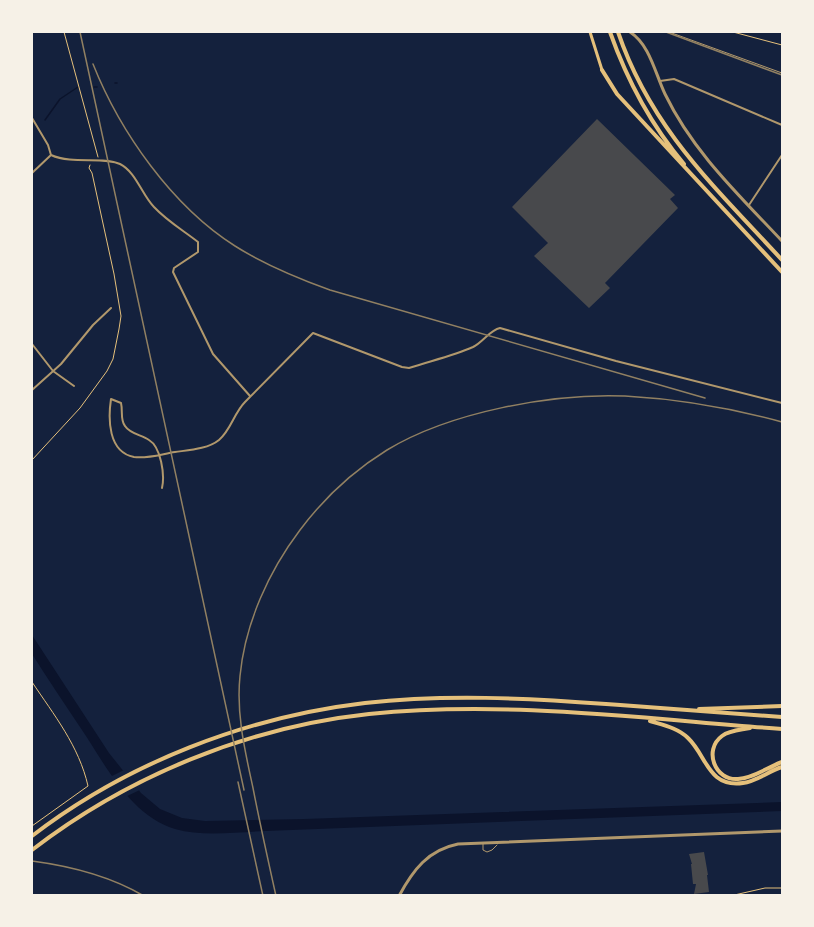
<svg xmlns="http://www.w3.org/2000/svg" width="814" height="927" font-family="'Alegreya Sans',sans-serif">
<rect width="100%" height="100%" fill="#14213d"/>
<path fill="#0b132b" d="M32,635l77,118 32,40 19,16 22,9 23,3 99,-2 478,-17v9l-516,20c-29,1 -63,6 -91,-2 -44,-13 -69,-63 -93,-99 -17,-25 -34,-51 -50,-76z"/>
<path fill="#14213d" d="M126,769l16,20 -17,8 -15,-20z"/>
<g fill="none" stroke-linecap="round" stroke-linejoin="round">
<path stroke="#0b132b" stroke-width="1.5" d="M115,83h2
M94,87h3
M45,120l15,-21 18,-12"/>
</g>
<path fill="#48494c" d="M597,119l78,76 -5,4 8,9 -73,75 5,5 -21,20 -55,-52 14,-13 -36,-36z
M704,852l4,23h-1l2,17 -15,2 2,-10h-3l-2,-20h1l-3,-10z"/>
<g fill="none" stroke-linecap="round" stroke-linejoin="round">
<path stroke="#e5c07b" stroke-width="1" d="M64,32l34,125
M733,32l49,13
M32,460l48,-52 27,-37 6,-12 6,-30 2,-13 -7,-42 -22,-101 -3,-5 1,-3
M32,682c22,33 47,64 56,104l-56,40
M730,896l35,-8h17"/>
<path stroke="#b1986c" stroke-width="1" d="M669,32l113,41
M483,844v6l4,2 5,-2 5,-5"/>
<path stroke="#b1986c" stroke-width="2" d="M660,81l14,-2 108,46
M32,118l16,27 3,10
M51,155c22,10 51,1 69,9 16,8 22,31 34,43 13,14 30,24 44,35v10l-24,16 -1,4 40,82 37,42
M32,173l19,-18
M749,205l33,-50
M32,344l21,27 21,15
M32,390l29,-26 32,-39 18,-17
M162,488c3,-13 -1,-41 -13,-48 -7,-5 -19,-6 -24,-14 -5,-6 -2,-15 -4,-23l-10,-4c-3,20 -3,53 23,58 13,2 28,-3 41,-5 14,-2 33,-3 44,-12 12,-10 15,-27 26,-38l68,-69 89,34 7,1c21,-7 44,-12 64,-21 10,-5 17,-17 27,-19l116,33 166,42"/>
<path stroke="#b1986c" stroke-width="3" d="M630,32c20,13 25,41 35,62 28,58 74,101 117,147
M399,896c14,-26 29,-46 59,-52l324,-13"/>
<path stroke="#e5c07b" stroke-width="3" d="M590,32l12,38"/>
<path stroke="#e5c07b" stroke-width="4" d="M610,32c17,48 41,93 74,132
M618,32c33,97 97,155 164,228
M602,70l15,24 165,178
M699,709l83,-3
M650,721c13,4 28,7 38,17 19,18 20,50 55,45 14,-2 26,-12 39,-16
M750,728c-9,2 -20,2 -28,8 -19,14 -7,45 16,43 16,-1 30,-12 44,-17
M32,836c95,-73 214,-119 333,-133 80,-9 161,-5 241,1 59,4 118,9 176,13
M32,850c96,-74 216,-123 337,-136 138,-14 277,5 413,15"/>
<path stroke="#918062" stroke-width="1.5" d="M666,32l116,43"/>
<path stroke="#918062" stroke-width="1.5" d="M80,32l164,758
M93,64c27,68 79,142 142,182 30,19 62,32 95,44l375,108
M238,782l25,114
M32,861c38,5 78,15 112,35
M276,896c-8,-36 -16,-72 -23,-108 -8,-37 -17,-74 -13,-112 5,-53 29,-105 60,-146 24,-32 53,-59 87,-80 63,-38 165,-57 238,-54 54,3 106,12 157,26"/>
</g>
<rect width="814" height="927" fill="none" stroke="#f6f1e7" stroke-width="66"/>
</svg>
